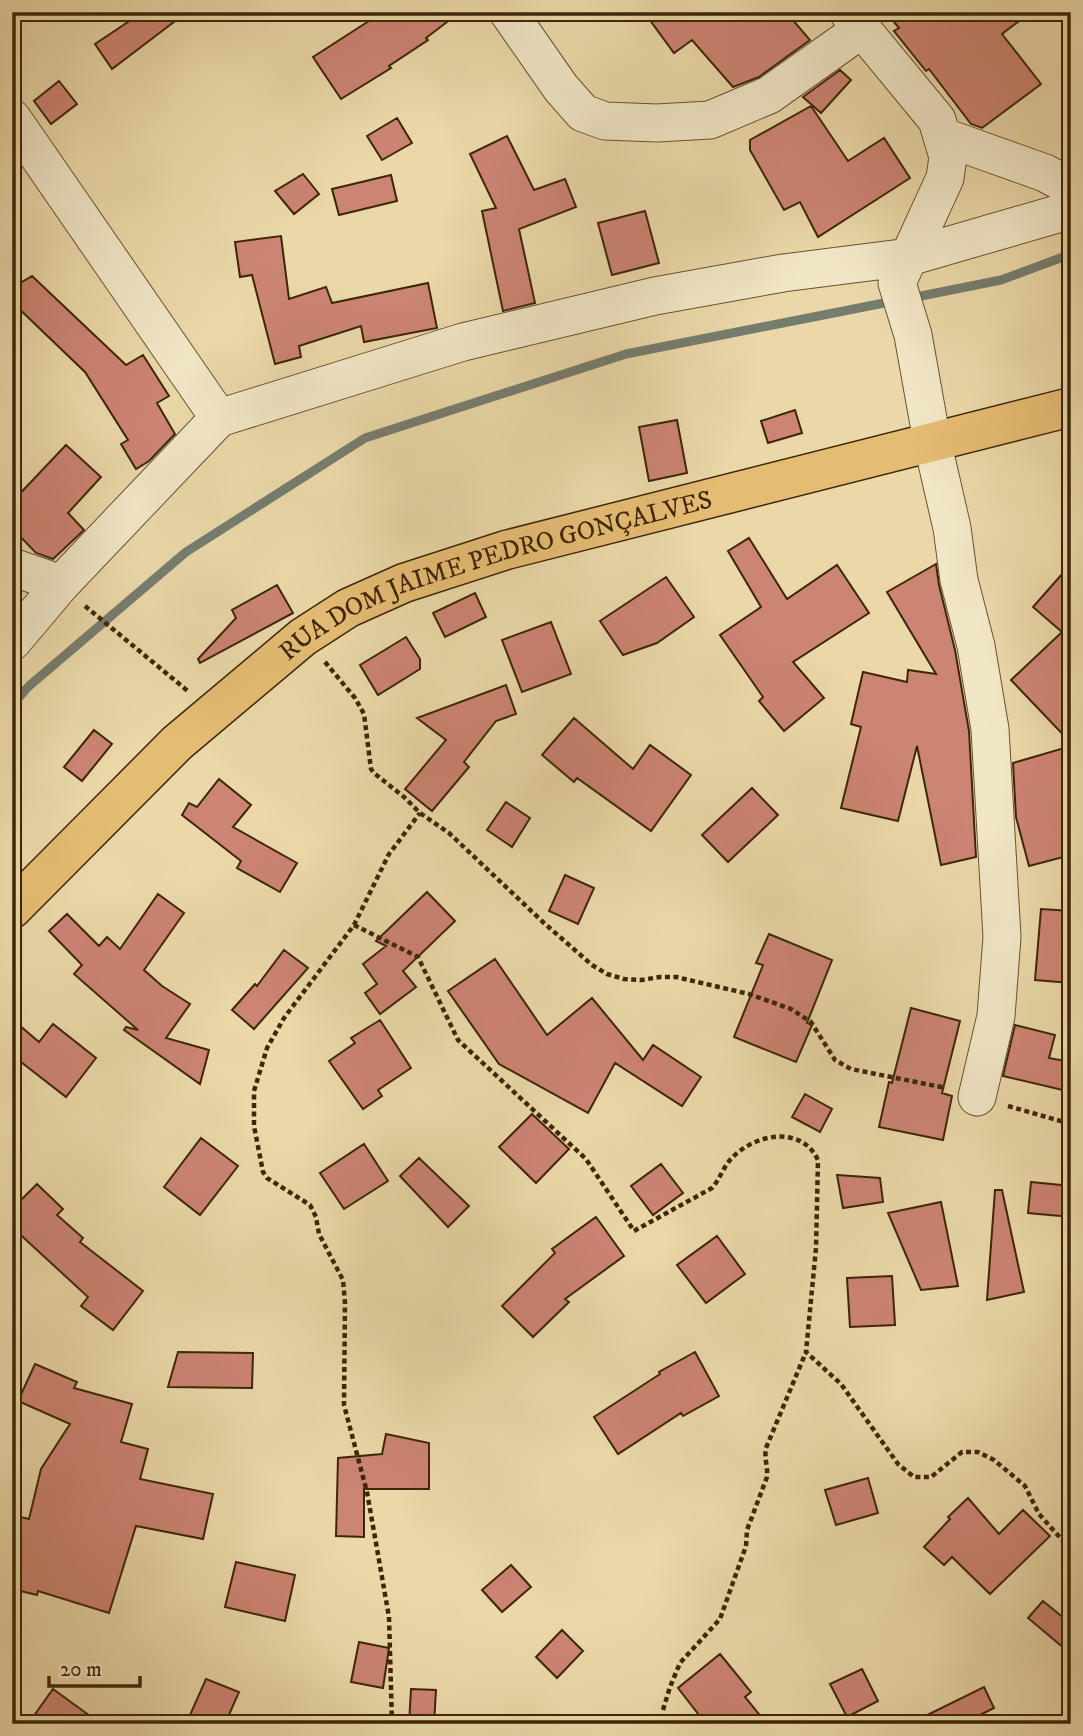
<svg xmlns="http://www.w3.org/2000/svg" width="1083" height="1736" font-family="'IM FELL DW Pica',serif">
<rect width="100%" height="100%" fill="#ead8a8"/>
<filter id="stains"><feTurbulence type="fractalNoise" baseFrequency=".00286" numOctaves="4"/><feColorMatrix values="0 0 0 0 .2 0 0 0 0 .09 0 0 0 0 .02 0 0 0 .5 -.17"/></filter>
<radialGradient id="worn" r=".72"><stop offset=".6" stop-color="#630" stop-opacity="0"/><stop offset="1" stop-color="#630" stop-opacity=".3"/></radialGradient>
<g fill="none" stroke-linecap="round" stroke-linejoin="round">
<path stroke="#767d6f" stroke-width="9" d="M911,298l90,-18 70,-26
M12,705l17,-19 157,-134 179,-114 261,-84 268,-53"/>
</g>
<path fill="#cc8473" stroke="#3e2609" stroke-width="2" d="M143,12h44l-75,57 -17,-25z
M383,12h77l-34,26 2,2 -39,26 2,2 -50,31 -28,-42z
M644,12h142l24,28 -51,37 -26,10 -41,-47 -18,13z
M886,12h145l-29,22 39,50 -59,44 -11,-4 -42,-55 -3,2 -32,-40 5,-3z
M840,70l11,10 -30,33 -18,-16z
M59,81l18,23 -26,20 -17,-23z
M811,106l37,55 36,-23 26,40 -92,59 -18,-35 -16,8 -34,-60v-10z
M397,118l15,25 -30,17 -15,-24z
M507,136l27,54 31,-11 11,28 -57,22 16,74 -32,8 -21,-100 14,-3 -26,-54z
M303,174l16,20 -25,20 -19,-23z
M391,175l6,26 -58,14 -7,-26z
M645,211l14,52 -47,12 -14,-52z
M281,236l8,63 37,-12 6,16 96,-20 9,45 -73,14 -3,-16 -62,20 2,11 -26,7 -23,-89 -12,2 -5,-35z
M32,276l94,89 17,-10 26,41 -12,7 18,31 -26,27 -13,8 -15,-25 7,-4 -43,-68 -73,-70v-14z
M795,410l7,23 -34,10 -7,-22z
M677,420l10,53 -38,8 -10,-54z
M66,445l35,32 -33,36 16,17 -31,29 -17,-6 -24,-25v-26z
M749,538l38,61 50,-34 32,48 -76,49 31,36 -40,33 -25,-30 4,-4 -43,-62 41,-28 -33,-56z
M936,564l3,21 16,65 14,81 7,126 -35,8 -24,-119 -19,75 -57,-13 20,-81 -10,-3 12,-52 44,10 1,-12 28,4 -49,-82z
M1071,564v179l-60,-63 51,-48 -29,-25z
M666,577l28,40 -37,26 -34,12 -23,-34z
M277,585l16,28 -93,50 -2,-4 38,-41 -4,-8z
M475,593l11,24 -41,20 -12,-24z
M551,622l20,52 -49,18 -20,-52z
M406,637l14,22v10l-42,26 -18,-30z
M506,685l10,29 -20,7 -32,41 5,5 -37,44 -27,-22 41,-49 -29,-22z
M574,718l59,51 17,-24 41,30 -40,56 -74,-53 -3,4 -32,-27z
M94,730l18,14 -30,37 -18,-14z
M1071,746v109l-42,11 -13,-49 -3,-54z
M219,779l32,26 -18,22 64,36 -17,29 -43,-24 4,-7 -59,-46 7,-12 8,4z
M752,788l26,27 -50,47 -26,-27z
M506,802l24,16 -18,29 -25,-17z
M565,875l29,13 -16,36 -29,-13z
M427,892l28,29 -52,50 13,16 -36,27 -15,-21 12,-9 -14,-20 23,-18 -10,-5z
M158,894l26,19 -40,57 18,16 28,18 -24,34 43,12 -9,34 -76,-54 2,-3 12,3 -64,-56 8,-9 -33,-34 18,-17 32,32 8,-9 13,12z
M1041,909l30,2v72l-36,-3z
M769,934l63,26 -25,63 5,2 -16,37 -62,-25 29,-72 -7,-2z
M284,950l24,18 -54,61 -22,-19 23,-26 2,2z
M495,959l52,76 45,-37 51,62 10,-15 48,32 -19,29 -67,-43 -27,50 -89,-49 -51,-73z
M911,1008l49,13 -18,72 10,3 -9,44 -64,-13 10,-45 3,1z
M12,1019l27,23 14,-18 43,34 -30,39 -54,-42z
M380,1020l31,48 -33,22 4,6 -19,13 -34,-48 26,-18 -4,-5z
M1015,1025l40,10 -6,23 22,4v30l-68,-16z
M805,1094l27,15 -12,23 -28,-15z
M532,1114l37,35 -33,34 -37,-36z
M201,1138l37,28 -38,49 -36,-28z
M364,1144l24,37 -44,28 -24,-36z
M419,1158l50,48 -21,21 -48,-51z
M661,1164l22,29 -30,22 -22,-29z
M837,1175l43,3 3,24 -40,6z
M1031,1182l40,4v31l-43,-4z
M37,1184l26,25 -6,6 26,23 -3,4 63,49 -30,39 -32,-24 7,-9 -76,-70v-18z
M995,1190h7l22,102 -37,8z
M941,1202l17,84 -37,4 -33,-77z
M596,1217l28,39 -59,43 4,3 -36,35 -31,-31 53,-53 -3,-4z
M717,1236l28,38 -39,29 -29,-38z
M892,1276l3,49 -45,2 -3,-49z
M178,1352l75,1 -1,35 -84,-1z
M695,1352l24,44 -36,20 -2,-3 -63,41 -24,-37 66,-43 -1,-2z
M35,1364l42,18 -3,6 58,16 -11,38 27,7 -8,30 73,15 -10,45 -67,-13 -27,87 -71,-22 -1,4 -25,-6v-74l17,4 12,-50 29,-45 -52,-23z
M386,1434l43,9v46h-65v48l-28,-1 2,-78 44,-4z
M868,1478l10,35 -42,12 -11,-35z
M968,1498l31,36 24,-24 27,26 -60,58 -38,-37 -8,8 -20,-18 26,-28 -2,-2z
M236,1562l59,13 -10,46 -60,-14z
M511,1565l20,22 -29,25 -20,-22z
M1043,1601l28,23v30l-43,-36z
M562,1630l21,21 -26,27 -21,-21z
M359,1642l30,6 -6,40 -32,-6z
M720,1654l31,38 -6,5 22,27h-61l-28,-36z
M862,1669l16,32 -31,16 -17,-33z
M206,1679l33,13 -14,32h-39z
M984,1687l10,21 -32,16h-53z
M53,1689l48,35h-73z
M411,1689l25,1 -2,34h-25z"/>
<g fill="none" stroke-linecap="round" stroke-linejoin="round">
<defs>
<path id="minor" d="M508,12l53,76 22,25 22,8 52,2 53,-3 59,-25 93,-66
M848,12l89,108 11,37 -3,21 -48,105 16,52 19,106 20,87 7,52 17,66 14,83 12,208 -6,79 -19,81
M12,118l207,300
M944,137l101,36 26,14
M12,567l49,17
M12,642l49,-58 158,-166 244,-76 192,-46 128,-23 126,-16 162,-47"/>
<g id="major">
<path id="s1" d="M12,909l165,-166 126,-106 45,-29 56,-25 102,-33 565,-143"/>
</g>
</defs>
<use href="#minor" stroke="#695231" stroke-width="39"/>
<use href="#major" stroke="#3e2609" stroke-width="41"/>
<path stroke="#3e2609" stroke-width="4.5" stroke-dasharray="5 3.5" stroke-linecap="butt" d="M85,606l104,86
M325,662l30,36 9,16 7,55 3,4 30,24 16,16 29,20 95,90 48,42 15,9 17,5 17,1 19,-3h16l73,17 42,15 20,13 24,38 16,9 95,19
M354,925l64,32 40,83 128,119 48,72 78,-43c8,-9 11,-20 18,-28 23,-26 71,-36 88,0l-2,88 -10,104 35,32 57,80 16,13h17l31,-25h16l16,8 31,26 14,28 32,36
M1008,1106l63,18
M663,1710l7,-23 10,-24 40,-44 26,-73 1,-16 20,-53c1,-10 -3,-19 -1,-29l40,-96
M392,1724l-3,-107 -22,-125 -23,-87 1,-102 -2,-23 -24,-46 -3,-17 -6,-12 -43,-27 -4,-6 -9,-46v-35l13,-43 17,-30 70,-93 35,-71 31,-41"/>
<use href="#minor" stroke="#f1e6c6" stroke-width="37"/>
<use href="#major" stroke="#e5bc74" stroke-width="38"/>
</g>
<g text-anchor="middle" stroke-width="6" stroke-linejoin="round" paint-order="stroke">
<g font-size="26" fill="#3e2609" stroke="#f1e6c6">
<text dy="9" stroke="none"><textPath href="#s1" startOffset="602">RUA DOM JAIME PEDRO GONÇALVES</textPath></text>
</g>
</g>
<rect width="1083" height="1736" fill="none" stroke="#ead8a8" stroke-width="42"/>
<rect x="14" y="14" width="1055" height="1708" fill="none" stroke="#3e2609" stroke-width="3.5"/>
<rect x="21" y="21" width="1041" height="1694" fill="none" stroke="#3e2609" stroke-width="2"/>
<path d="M49 1676v10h91v-10" fill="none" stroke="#3e2609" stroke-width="3.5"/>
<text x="60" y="1676" font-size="21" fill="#3e2609" stroke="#f1e6c6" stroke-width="5" paint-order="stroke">20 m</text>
<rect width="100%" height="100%" filter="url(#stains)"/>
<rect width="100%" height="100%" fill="url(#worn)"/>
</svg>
